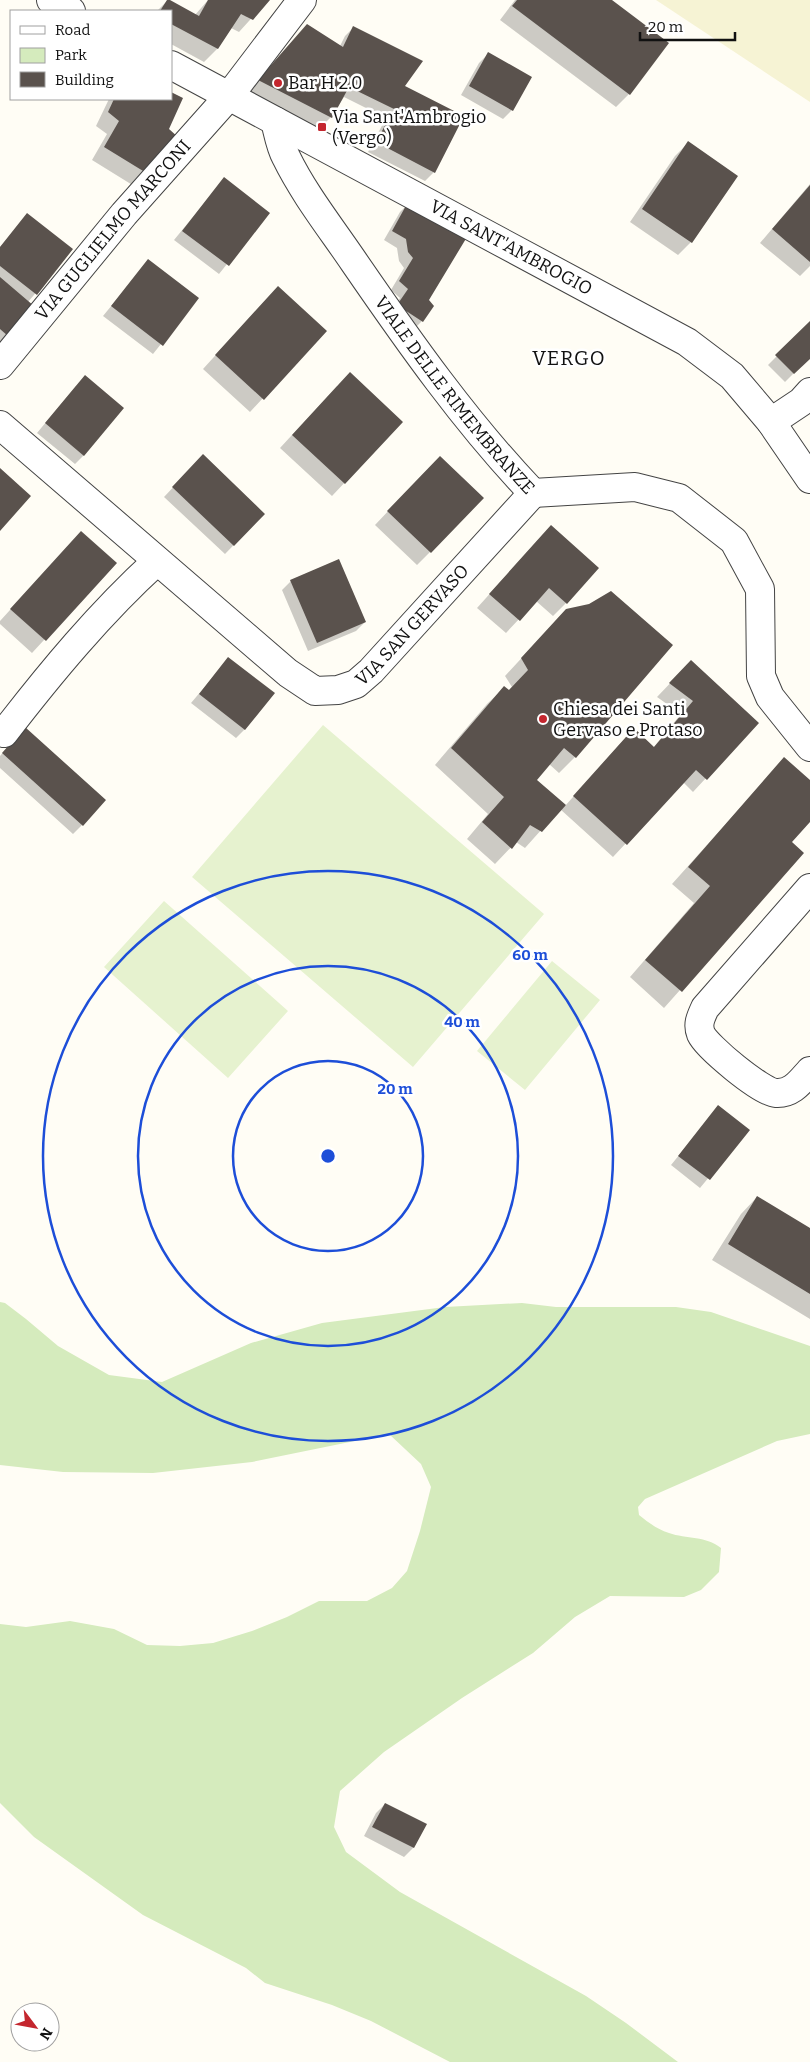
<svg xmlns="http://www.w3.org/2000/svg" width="810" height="2062" font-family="Bitter,serif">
<rect width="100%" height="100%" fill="#fffdf5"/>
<path fill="#f6f3d4" d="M656,0h154v102z"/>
<path fill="#d5ebbd" d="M0,1302l5,1 21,16 32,27 51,29 53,7 89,-39 71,-20 123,-16 77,-4 34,4h120l35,5 99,34v88l-33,7 -132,58 -7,8 1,8c10,8 18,14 30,18 17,6 38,3 52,15l-2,24 -18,18 -17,7 -74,-1 -35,21 -42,36 -71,45 -78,54 -44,39 -6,36 12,25 54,40 186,104 40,27 52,39h-228l-79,-41 -39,-16 -67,-22 -19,-15 -103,-53 -109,-78 -34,-34v-179l26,3 44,-6 44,8 33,16 33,1 33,-3 39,-12 35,-14 32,-16h48l25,-13 15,-17 13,-40 11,-44 -10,-23 -32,-30 -137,28 -99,11 -90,-1 -63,-7z"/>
<path fill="#e6f2cf" d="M323,725l221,189 -131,153 -221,-190z
M164,901l124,110 -60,67 -124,-111z
M552,961l48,39 -75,90 -48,-39z"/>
<path fill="#0003" d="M168,0l27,15 13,-15h60l-29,32 -8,-4 -14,21 -13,13 -33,-18v-33h-14z
M515,0h95l57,43 -38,51 -13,13 -116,-87z
M307,25l33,21 5,-10 9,-9 80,145 -9,9 -57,-29 18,-34 -42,-21 -13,20 -13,13 -71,-37z
M488,54l24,56 -9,9 -42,-24 18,-32z
M109,99h73l-15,30 10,9 -43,48 -42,-26 15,-26 -11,-8z
M688,143l3,99 -13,13 -48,-33 45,-66z
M224,179l44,34 -49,61 -45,-34z
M810,184v82l-10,10 -40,-33z
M409,203l19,98 -6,20 -9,9 -24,-15 11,-17 -9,-8 13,-22 -5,-7 -2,-13 -13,-8 16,-28z
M28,215l44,35 -44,52 -21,34 -7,7v-96z
M148,261l49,38 -44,55 -50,-38z
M265,301l60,30 -75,81 -47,-43z
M810,323v34l-25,25 -17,-17z
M76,386l8,69 -9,9 -38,-31z
M337,386l65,36 -70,74 -52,-48z
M194,465l70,49 -39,40 -61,-57z
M427,470l3,82 -13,13 -42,-40z
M538,540l28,63 -13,13 -17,-15 -30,32 -29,-25z
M69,545l46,18 -83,90 -32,-29v-3z
M291,581l74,41 -9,9 -48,20 -26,-61z
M566,610l9,147 -16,16 -10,-9 -14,16 30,26 57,-64 31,6 28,-34 -24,-17 21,-22 79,48 -64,69 -10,-10 -70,75 -53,-48 -35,39 -9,-6 -21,22 -28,-25 21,-25 -53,-49 52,-61 17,-16 4,3 4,-4 -7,-11z
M229,658l16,71 -9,9 -45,-35z
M16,737l66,88 -9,9 -73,-66v-12z
M784,759l26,23v38l-20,22 12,11 -138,155 -34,-31 64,-74 -22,-19z
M719,1106l29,24 -48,58 -29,-23z
M757,1197l53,32v90l-98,-59 29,-46z
M385,1804l40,21 -12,23 -9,9 -40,-21 12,-23z"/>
<path fill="#5a524d" d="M167,0h3l29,16 9,-16h62l-17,20 -12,-6 -23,35 -47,-25v-13h-11z
M517,0h95l57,43 -39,52 -118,-89z
M307,24l36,23 10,-21 70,35 -18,25 59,30 -29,57 -59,-31 18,-33 -45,-22 -17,31 -74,-38z
M488,52l44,25 -19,34 -44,-25z
M171,92l12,6 -14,31 10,9 -31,36 -44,-27 15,-26 -11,-9 6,-13h57z
M688,141l50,35 -46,67 -50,-34z
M224,177l46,36 -41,53 -47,-35z
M810,185v77l-38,-33z
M408,202l59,35 -38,63 5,6 -11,16 -26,-17 11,-16 -9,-8 14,-23 -5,-6 -2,-13 -14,-8z
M27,213l46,36 -36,46 -37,-29v-19z
M148,259l51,39 -36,48 -52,-40z
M0,277l34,29 -26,30 -8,-7z
M278,286l49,45 -63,69 -49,-45z
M810,321v38l-16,15 -19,-19z
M350,372l53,50 -58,62 -53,-49z
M85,375l39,33 -40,48 -39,-33z
M203,454l62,60 -31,32 -62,-59z
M440,456l44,42 -53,55 -44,-42z
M0,468l31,28 -31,35z
M551,525l48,43 -32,36 -18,-16 -29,33 -31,-27z
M81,531l36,32 -71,78 -36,-32z
M339,559l27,63 -49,21 -27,-63z
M611,591l62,54 -97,113 -12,-10 -27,32 29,25 -24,27 -12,-7 -18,24 -30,-27 22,-25 -53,-49 53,-62 5,4 19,-20 -7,-12 45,-49 23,-5z
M228,657l47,36 -30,37 -46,-36z
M691,660l68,63 -52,57 -11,-10 -69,75 -54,-49 61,-68 20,19 39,-46 -24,-18z
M25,727l81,73 -23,26 -81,-73z
M784,757l26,23v42l-18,20 12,11 -122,139 -37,-32 65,-74 -22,-19z
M718,1105l32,25 -40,50 -32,-24z
M757,1196l53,32v66l-82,-50z
M385,1803l42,21 -13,24 -42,-21z"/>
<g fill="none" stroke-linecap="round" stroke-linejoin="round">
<defs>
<g id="street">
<path d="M51,0l20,11"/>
<path id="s1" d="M171,65l516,277 45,34 39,46 39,57"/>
<path id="s2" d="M275,121c3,11 5,25 11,36 18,37 45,71 68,105 55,80 112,161 179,231l102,-6 44,11 55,43 26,48 1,87 9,21 40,50"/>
<path id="s3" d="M0,365l124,-151 105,-118 73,-96"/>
<path d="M771,422l30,-20 9,-10"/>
<path id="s4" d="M0,425l288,248 27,18 23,-1 18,-6 15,-13 162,-178"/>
<path d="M4,733c47,-61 96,-120 153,-172"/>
<path d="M810,888l-105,120c-4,9 -8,16 -4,26 6,13 60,58 75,59 16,1 24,-11 34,-22"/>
</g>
</defs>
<use href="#street" stroke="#444" stroke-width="30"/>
<use href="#street" stroke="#fff" stroke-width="28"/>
</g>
<g fill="none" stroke="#1d4ed8" stroke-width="2.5">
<circle cx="328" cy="1156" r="95"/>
<circle cx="328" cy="1156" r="190"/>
<circle cx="328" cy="1156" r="285"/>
</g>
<g fill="#c4262e" stroke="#fff" stroke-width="2">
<circle cx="278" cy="83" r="5"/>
<rect x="317" y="122" width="10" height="10" rx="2.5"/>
<circle cx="543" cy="719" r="5"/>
</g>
<g text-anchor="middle" stroke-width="5" stroke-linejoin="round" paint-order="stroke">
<g font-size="18" fill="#111" stroke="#fff" text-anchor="start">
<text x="288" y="89">Bar H 2.0</text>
<text x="332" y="123">Via Sant'Ambrogio<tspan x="332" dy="21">(Vergo)</tspan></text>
<text x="553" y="715">Chiesa dei Santi<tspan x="553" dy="21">Gervaso e Protaso</tspan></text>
</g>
<g font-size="18" fill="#111" stroke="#fff">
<text dy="6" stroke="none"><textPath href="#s3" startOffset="176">VIA GUGLIELMO MARCONI</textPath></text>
<text dy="6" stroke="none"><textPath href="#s1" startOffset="386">VIA SANT'AMBROGIO</textPath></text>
<text dy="6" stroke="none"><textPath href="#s2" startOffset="330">VIALE DELLE RIMEMBRANZE</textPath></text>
<text dy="6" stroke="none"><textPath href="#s4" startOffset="536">VIA SAN GERVASO</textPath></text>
</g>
<g font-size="20" letter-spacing="1" fill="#111" stroke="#fff">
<text x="569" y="365">VERGO</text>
</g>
</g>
<circle cx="328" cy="1156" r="8" fill="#1d4ed8" stroke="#fff" stroke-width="2.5"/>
<g font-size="15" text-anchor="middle" font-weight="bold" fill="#1d4ed8" stroke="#fff" stroke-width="5" stroke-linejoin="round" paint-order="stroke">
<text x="530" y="960">60 m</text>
<text x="462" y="1027">40 m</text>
<text x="395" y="1094">20 m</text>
</g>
<rect x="10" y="10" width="162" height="90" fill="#ffffff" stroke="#a0a0a0"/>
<rect x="20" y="26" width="25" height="8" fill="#ffffff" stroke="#a0a0a0"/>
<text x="55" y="35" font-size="15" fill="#111111">Road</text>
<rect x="20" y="48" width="25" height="15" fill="#d5ebbd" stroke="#a0a0a0"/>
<text x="55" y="60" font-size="15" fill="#111111">Park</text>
<rect x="20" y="72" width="25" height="15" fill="#5a524d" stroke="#a0a0a0"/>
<text x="55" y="85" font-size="15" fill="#111111">Building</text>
<g transform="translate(35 2027) rotate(122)"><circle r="24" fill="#ffffff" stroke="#a0a0a0"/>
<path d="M0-4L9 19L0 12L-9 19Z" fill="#c4262e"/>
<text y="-8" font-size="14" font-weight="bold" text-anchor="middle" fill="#111111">N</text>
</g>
<path d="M640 32v8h95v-8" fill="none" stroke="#111111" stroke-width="2.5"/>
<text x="648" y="32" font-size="15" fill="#111111" stroke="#ffffff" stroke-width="4" paint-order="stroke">20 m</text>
</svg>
